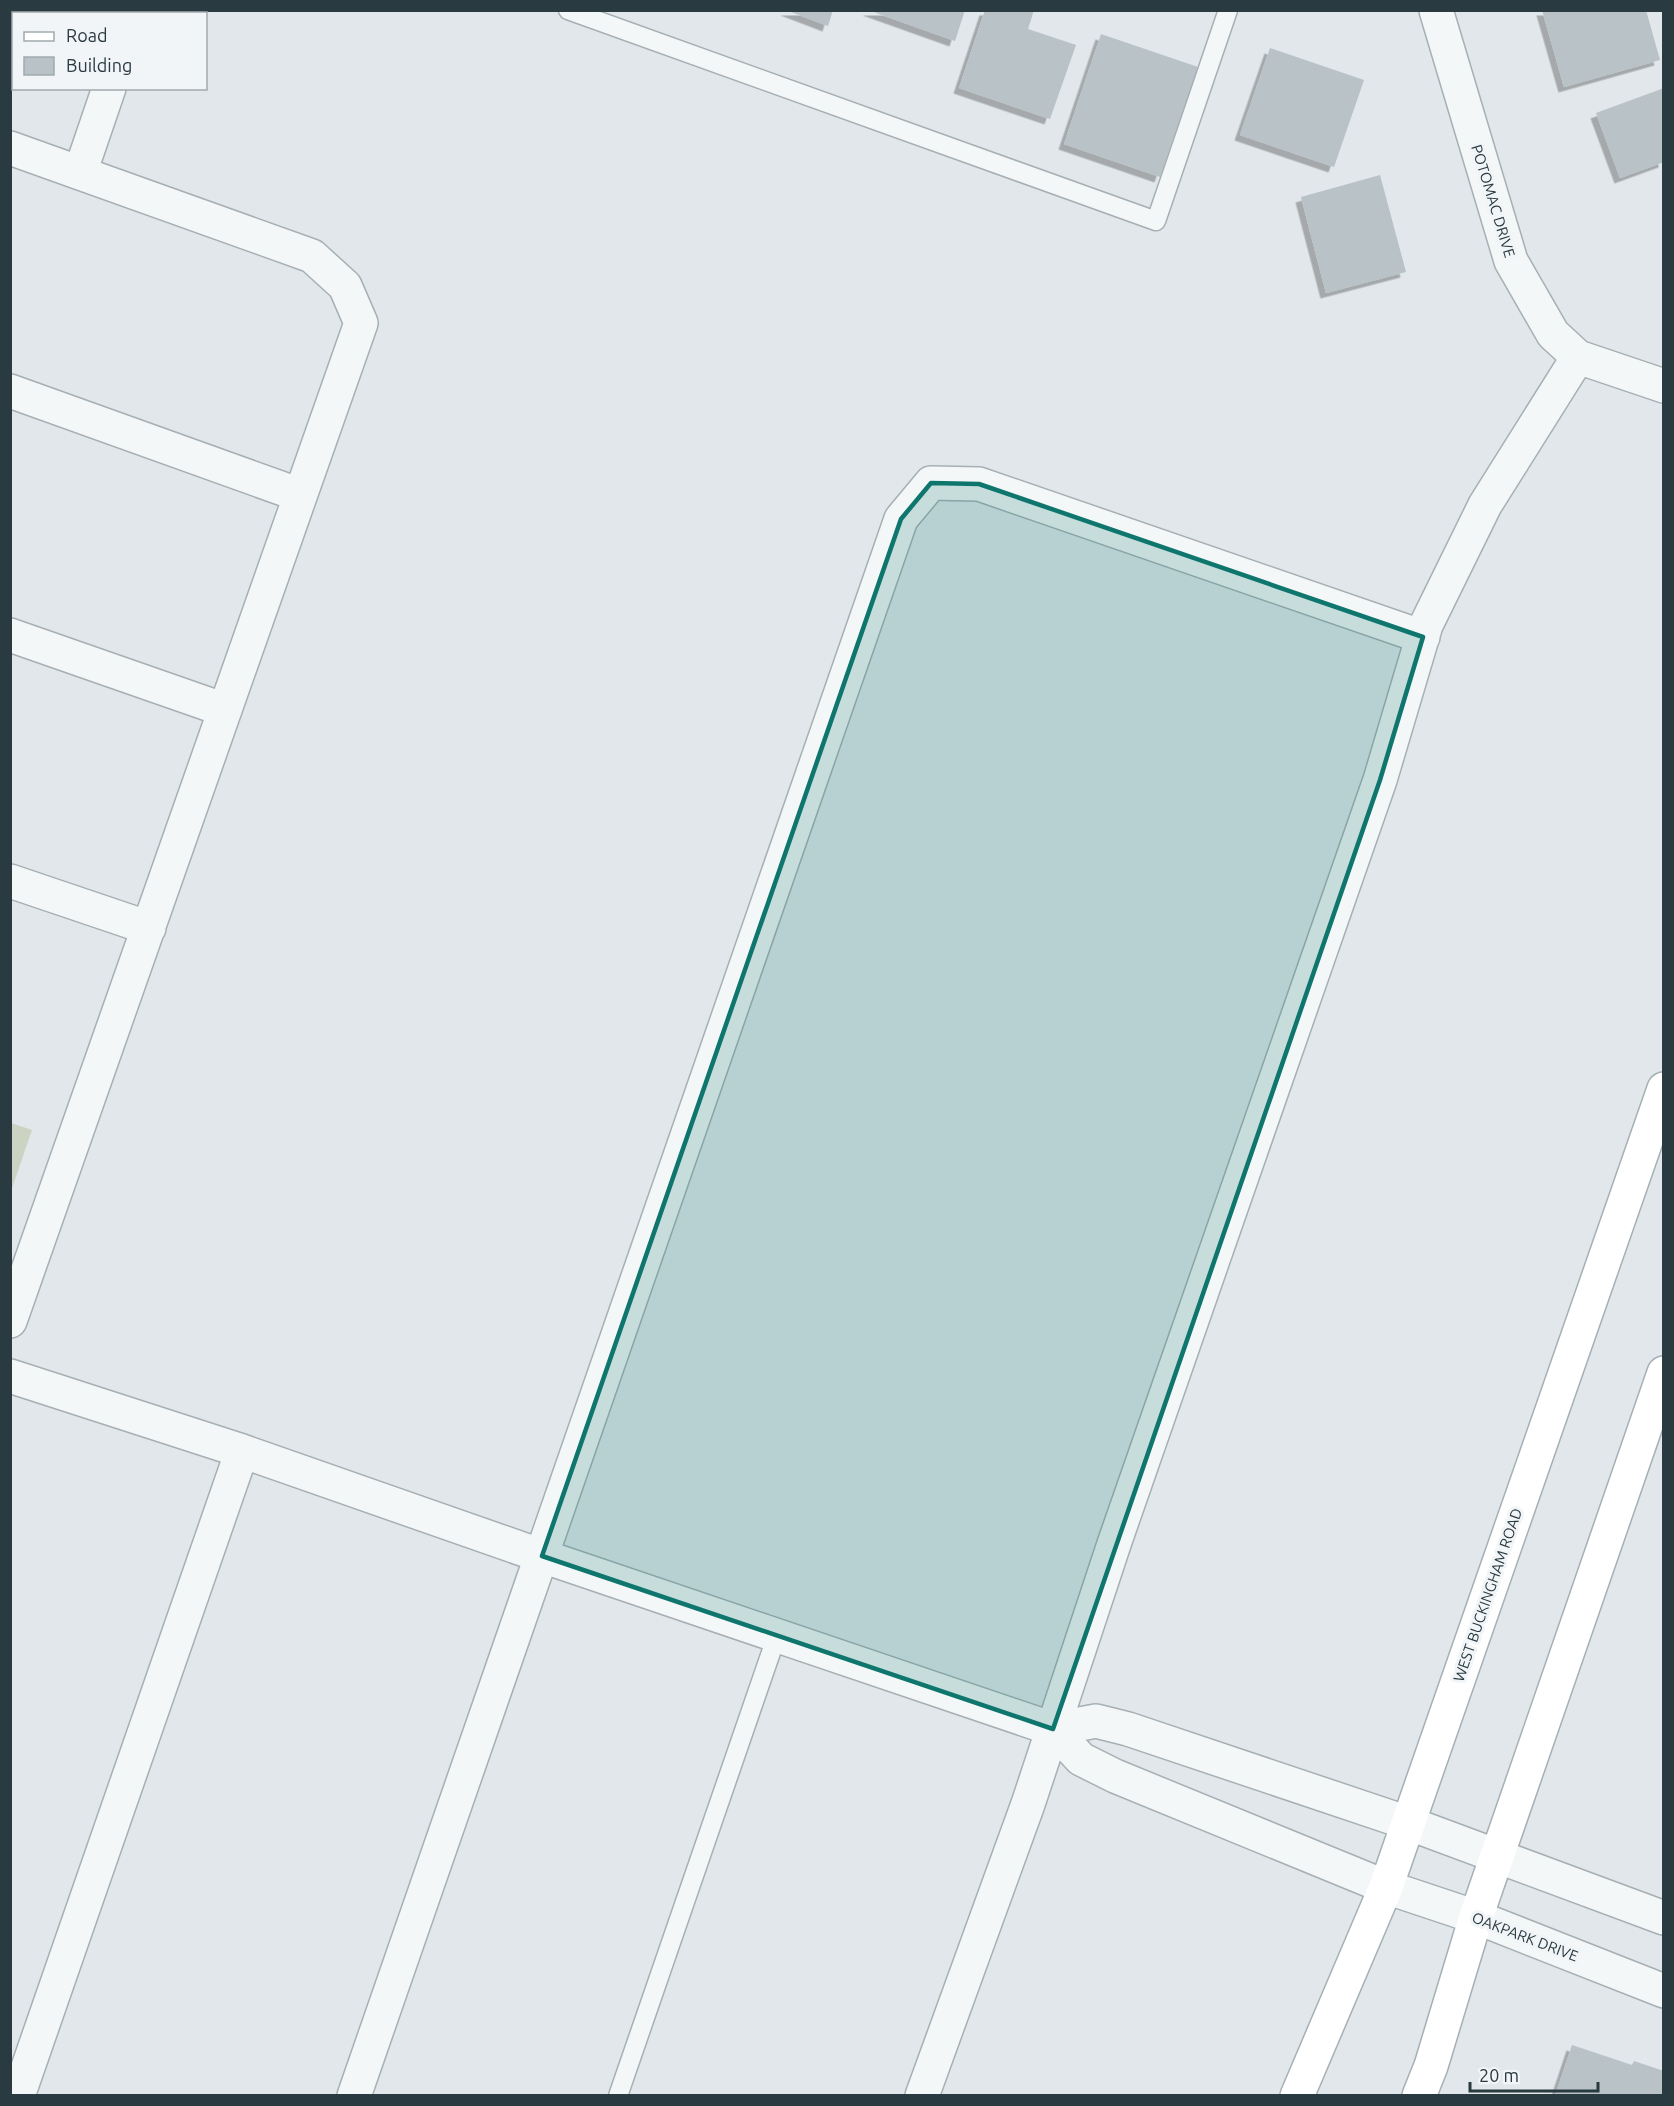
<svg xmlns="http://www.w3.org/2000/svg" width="1674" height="2106" font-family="Ubuntu,sans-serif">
<defs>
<filter id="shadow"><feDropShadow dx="-5.5" dy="5.5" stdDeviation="0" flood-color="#0004"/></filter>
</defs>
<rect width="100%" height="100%" fill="#e1e7ea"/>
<path fill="#ccd3c3" d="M11,1123l21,7 -21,61 -1,-68z"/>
<path fill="#b9c2c6" filter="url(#shadow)" d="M786,10h47l-5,16z
M868,10h97l-10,31z
M985,10h49l-6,19 48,16 -26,74 -91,-31z
M1542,10h104l14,50 -96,27z
M1101,34l97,33 -38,110 -96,-33z
M1270,48l94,32 -30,87 -94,-32z
M1664,88v74l-44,16 -24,-65z
M1380,175l26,97 -80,21 -25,-96z
M1572,2045l60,20 2,-4 30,10v25h-109z"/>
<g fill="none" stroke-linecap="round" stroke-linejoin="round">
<defs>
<path id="lane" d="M568,10l588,211 72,-211
M618,2096l159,-461"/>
<path id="street" d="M1436,10l75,251 42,73 25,23 86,29
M135,14l1,-4
M10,148l302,108 33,30 16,37 -351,998
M80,173l29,-85
M10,391l290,104
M10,635l215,75
M10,881l139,47
M10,1376l232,75 300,105 511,173
M1664,1918l-256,-95 -280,-94 -32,-8 -43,8 28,30 34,17 271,111 90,30 188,74
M18,2096l224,-645
M354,2096l547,-1577 30,-36 48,1 444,153
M922,2096l106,-292 86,-260 266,-764 46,-155 59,-120 93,-148"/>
<path id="secondary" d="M1297,2096l89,-209 278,-798
M1419,2096l12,-30 45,-149 188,-544"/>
</defs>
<use href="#lane" stroke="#a6b0b4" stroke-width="21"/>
<use href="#street" stroke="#a6b0b4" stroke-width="36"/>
<use href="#secondary" stroke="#a6b0b4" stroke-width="36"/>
<use href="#lane" stroke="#f4f7f8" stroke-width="18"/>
<use href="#street" stroke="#f4f7f8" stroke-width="33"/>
<use href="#secondary" stroke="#fff" stroke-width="33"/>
</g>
<path fill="#0f766e" fill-opacity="0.2" stroke="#0f766e" stroke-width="4.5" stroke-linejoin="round" d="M931,483l48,1 444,153 -43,143 -327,949 -511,-173 359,-1037z"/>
<g text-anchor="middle" stroke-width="6" stroke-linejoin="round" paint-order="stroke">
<g font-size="15" fill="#2a3a41" stroke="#f1f5f7">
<text transform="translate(1493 201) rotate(73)" y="5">POTOMAC DRIVE</text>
<text transform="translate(1488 1595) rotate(-71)" y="5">WEST BUCKINGHAM ROAD</text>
<text transform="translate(1525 1937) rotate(21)" y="5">OAKPARK DRIVE</text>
</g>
</g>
<rect width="1674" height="2106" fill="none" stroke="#2a3a41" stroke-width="24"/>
<rect x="12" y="12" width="195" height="78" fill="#f1f5f7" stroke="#a1aaae" stroke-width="1.5"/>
<rect x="24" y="32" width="30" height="9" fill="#ffffff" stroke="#a1aaae" stroke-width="1.5"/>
<text x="66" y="42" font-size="18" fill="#2a3a41">Road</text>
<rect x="24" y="57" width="30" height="18" fill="#b9c2c6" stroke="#a1aaae" stroke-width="1.5"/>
<text x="66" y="72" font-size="18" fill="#2a3a41">Building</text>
<path d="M1470 2082v9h128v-9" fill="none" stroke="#2a3a41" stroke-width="3"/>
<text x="1479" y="2082" font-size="18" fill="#2a3a41" stroke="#f1f5f7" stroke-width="4.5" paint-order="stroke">20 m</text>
</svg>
